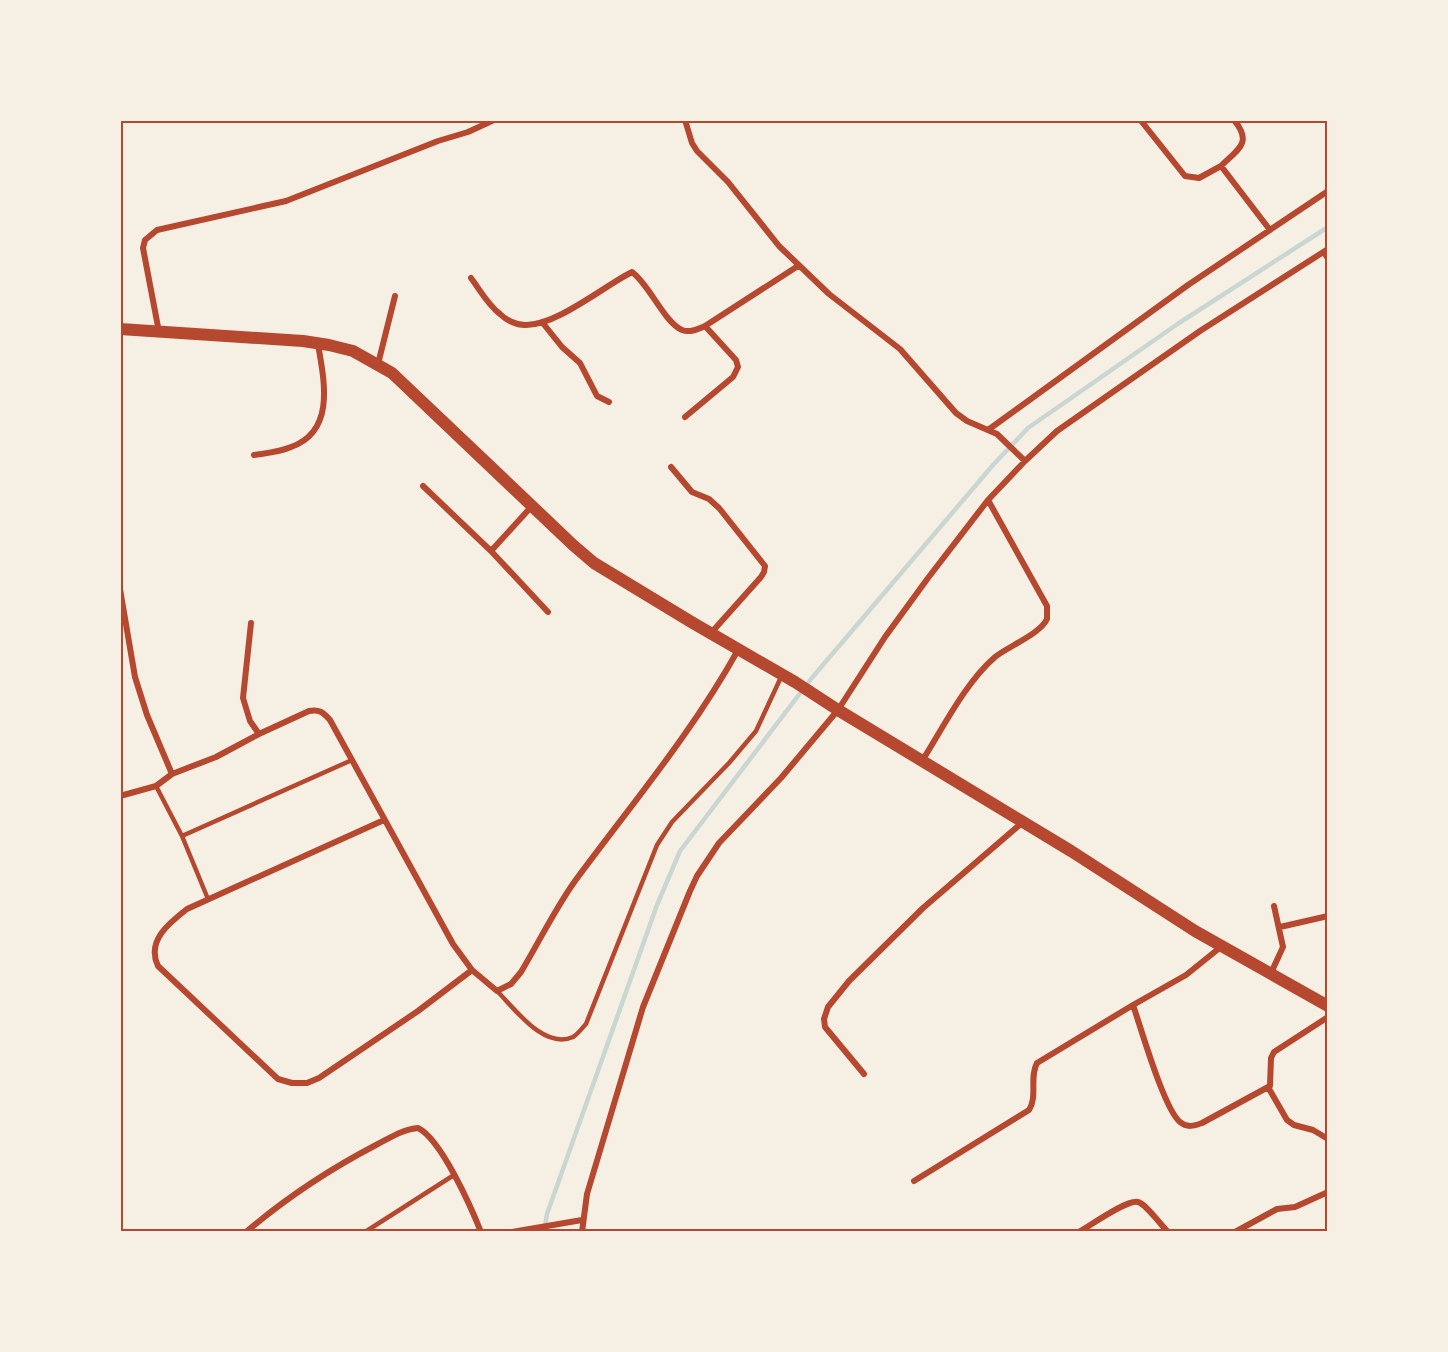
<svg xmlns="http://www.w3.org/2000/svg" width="1448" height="1352" font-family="'IBM Plex Sans',sans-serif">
<rect width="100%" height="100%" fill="#f6efe4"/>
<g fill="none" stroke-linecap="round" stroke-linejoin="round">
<path stroke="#c9d6d2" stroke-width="4.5" d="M544,1232l3,-18 110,-309 23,-54 131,-172 182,-214 35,-37 151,-105 149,-96"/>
<path stroke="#b5482f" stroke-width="4.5" d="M1323,252l5,8
M156,786l26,50 26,63
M182,836l170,-76
M497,991c18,18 47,59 76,46 5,-3 9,-9 13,-13l71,-179 15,-23 57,-59 27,-32 26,-56
M365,1232l89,-57"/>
<path stroke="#b5482f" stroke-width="6" d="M685,120l7,23 5,8 31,31 51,64 50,48 71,55 56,64 11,8 30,13 28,27
M1142,122l43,54 14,2 22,-12 49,64
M1221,166c17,-17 32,-23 13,-46
M471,278c9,12 17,27 29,36 6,6 16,11 25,11 31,1 79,-39 107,-53 17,12 32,50 50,58 8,3 16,-1 23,-4l93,-60
M542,322l20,25 18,16 17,33 12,6
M159,332l-16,-84 2,-8 12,-10 129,-29 152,-60 30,-9 26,-12
M378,364l17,-68
M685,417l48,-40 5,-10 -2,-7 -31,-34
M988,430l200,-145 140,-94
M254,455c13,-2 26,-3 37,-8 45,-16 33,-67 27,-103
M671,467l21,25 17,7 10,9 46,58 -1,6 -3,5 -50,56
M423,486l68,65
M532,506l-41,45 57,61
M120,589l15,88 12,38 25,59
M251,623l-8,75 7,23 9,13
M922,761c21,-33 43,-78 73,-104 14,-11 45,-23 52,-38v-13l-59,-106
M120,796l36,-10 16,-12 44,-17 43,-23 50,-23c10,-2 14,1 21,9l123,224 19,26 25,21 14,-7 10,-12c18,-30 34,-63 54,-91 56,-76 117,-148 163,-231
M384,820l-197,89c-18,14 -41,32 -29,57l120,113 14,4h15l12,-5 99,-67 54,-41
M1280,927l48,-11
M1222,946l-36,29 -53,30c8,23 31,104 47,117 7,6 14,4 22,1l68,-37 1,-28 3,-6 54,-35
M1271,973l12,-26 -9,-41
M864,1074l-39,-47 -1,-8 4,-12 21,-26 74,-73 100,-86
M1268,1087l19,33 7,5 19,5 15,9
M914,1181l115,-71c9,-14 0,-32 8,-47l96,-58
M246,1232c40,-34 84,-63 130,-87 14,-7 27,-16 42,-17 23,11 53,79 63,104
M512,1232l70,-12
M582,1232l5,-38 56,-187 47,-116 7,-15 22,-33 62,-65 57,-68 47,-73 43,-59 60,-78 37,-39 32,-30 143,-100 128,-82
M1079,1232c11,-6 48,-33 59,-30 8,2 23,23 30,30
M1235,1232l42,-23 18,-2 33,-15"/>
<path stroke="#b5482f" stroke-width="12" d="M120,329l183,12 26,4 24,6 39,22 181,172 21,18 99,60 102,59 43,28 233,141 124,80 133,75"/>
</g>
<rect width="1448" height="1352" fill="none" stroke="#f6efe4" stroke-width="243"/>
<rect x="122" y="122" width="1204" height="1108" fill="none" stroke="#b5482f" stroke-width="2"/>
</svg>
